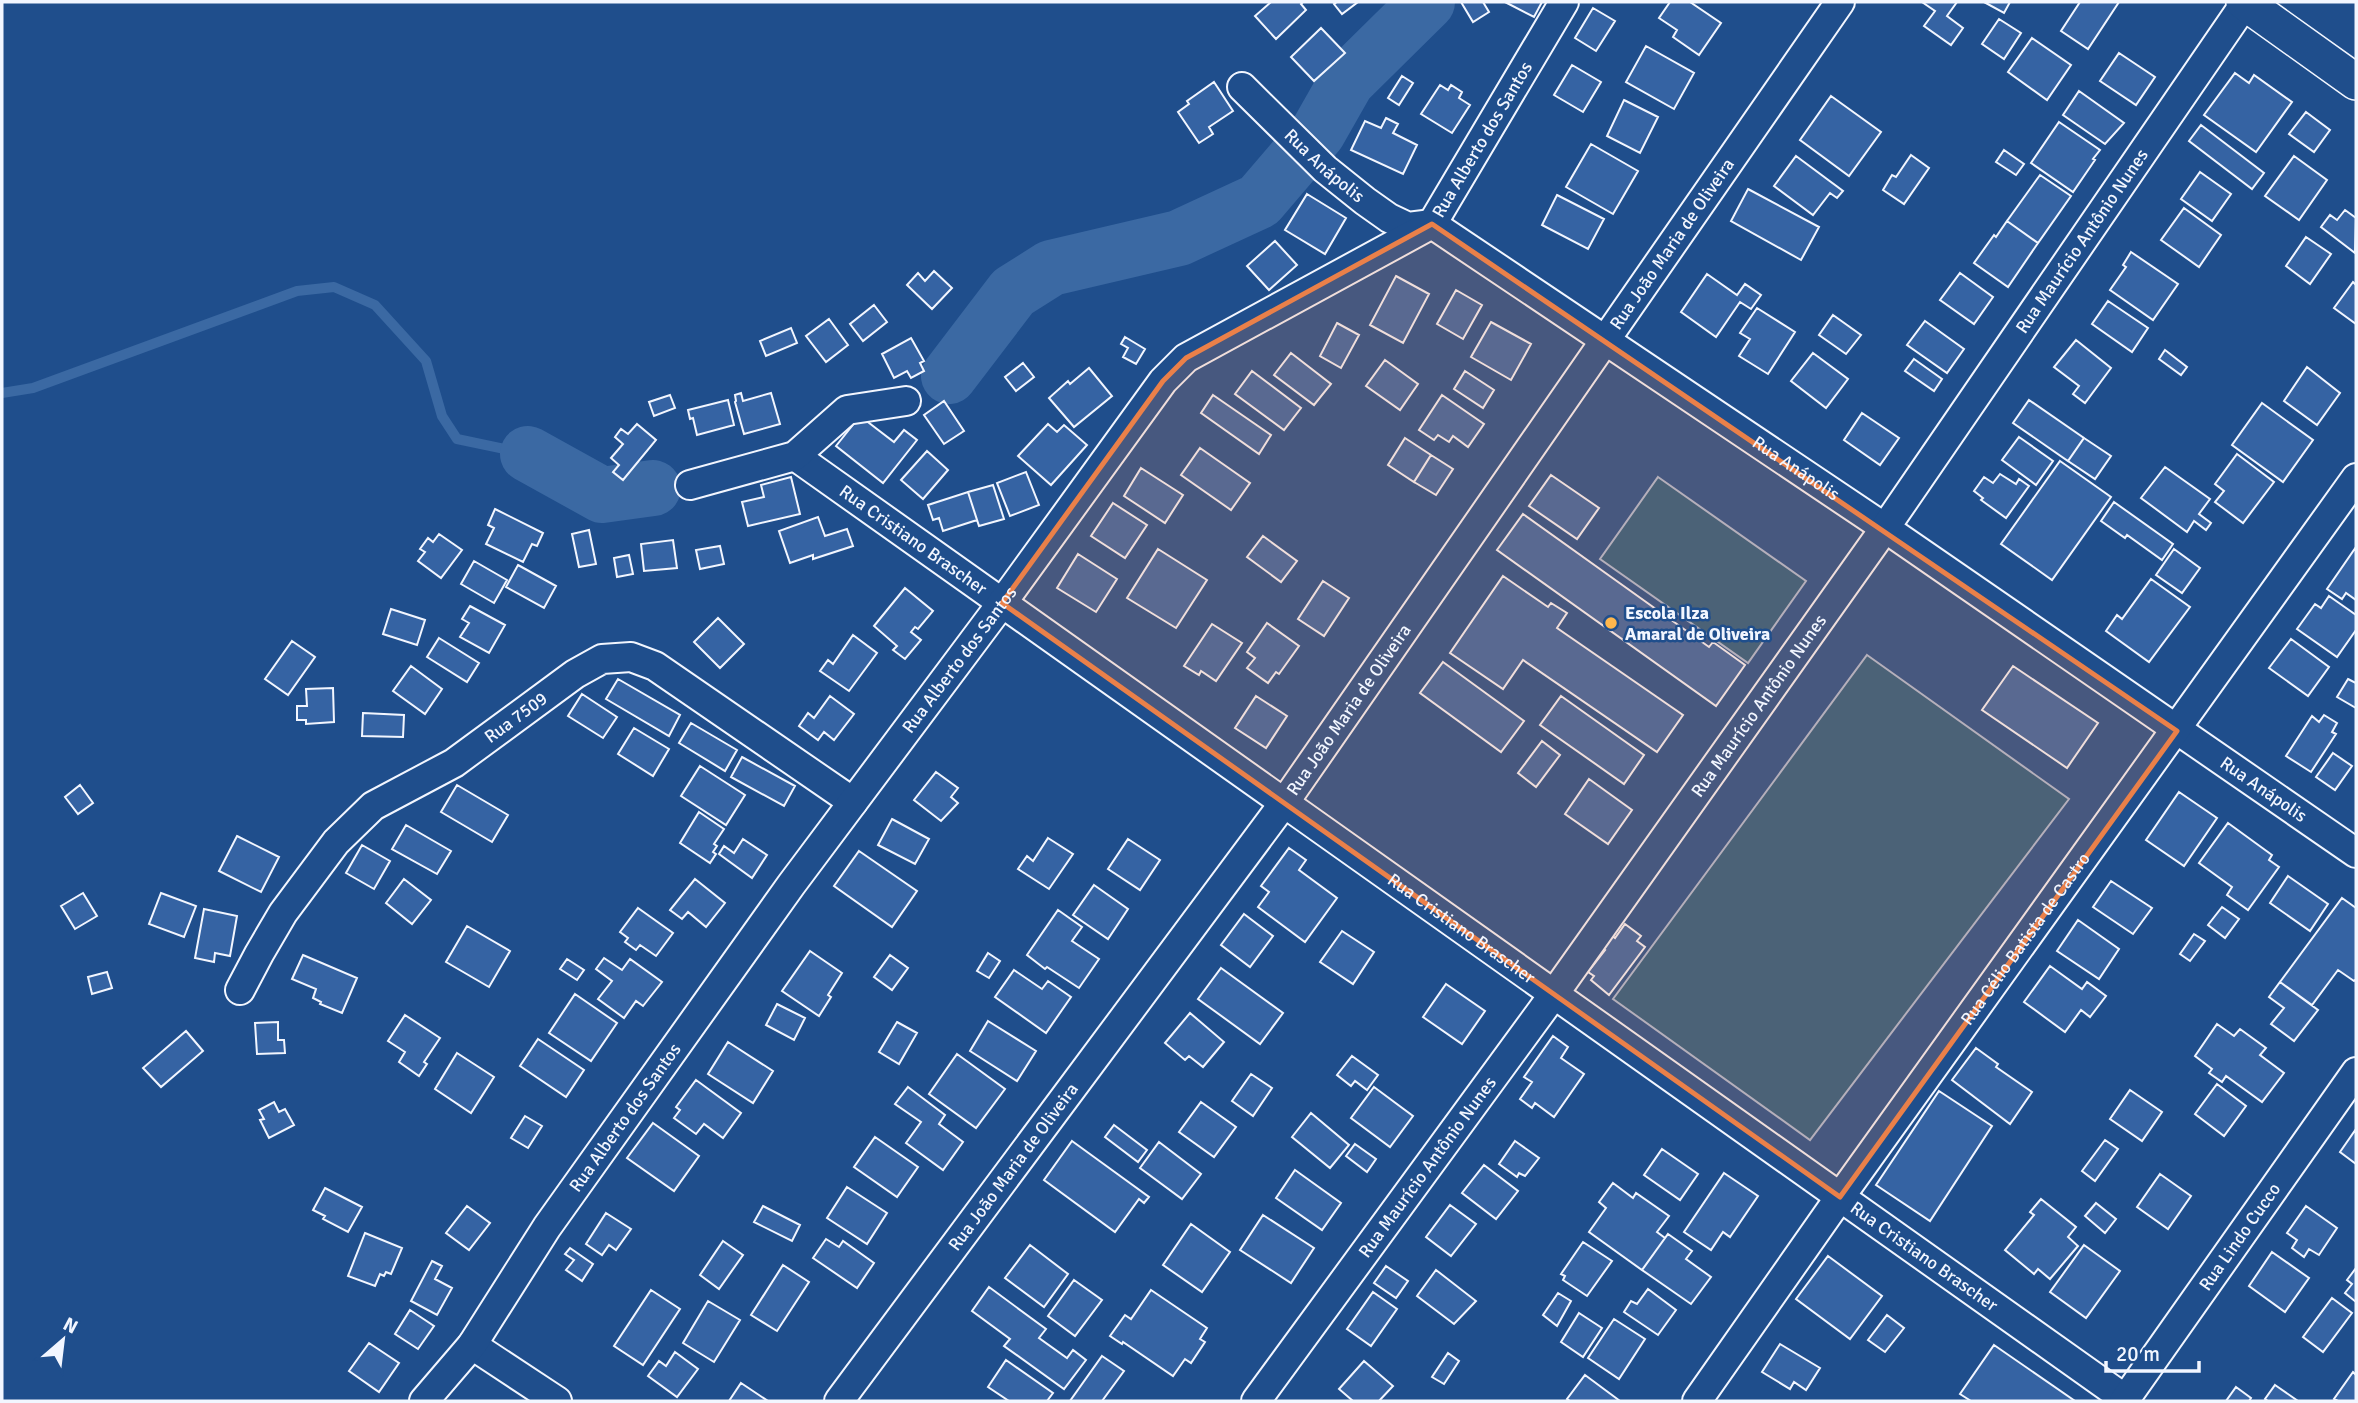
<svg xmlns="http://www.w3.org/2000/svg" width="2358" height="1403" font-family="Signika,sans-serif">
<rect width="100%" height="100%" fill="#1f4e8c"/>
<path fill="#245a82" stroke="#a8bbd7" stroke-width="2" d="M1658,477l148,104 -58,82 -148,-104z
M1867,655l202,144 -259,341 -197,-141z"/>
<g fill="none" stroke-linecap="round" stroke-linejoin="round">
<path stroke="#3b69a3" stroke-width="10" d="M2,393l31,-5 264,-97 37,-4 41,18 51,56 16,55 15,23 71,15"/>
<path stroke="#3b69a3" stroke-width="56" d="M949,376l64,-84 38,-24 128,-30 80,-37 59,-69 29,-51 80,-79
M528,454l74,41 51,-7"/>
</g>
<path fill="#3563a3" stroke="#f2f6ff" stroke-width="2" d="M1271,2h32l-2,2 5,6 -30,29 -21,-23z
M1337,2h21l-16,12 -8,-10z
M1461,2h22l6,10 -16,10z
M1505,2h37l-8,15z
M1670,2h20l31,21 -22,32 -26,-18 4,-7 -18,-12z
M1922,2h35l-10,14 16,12 -12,17 -27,-19 11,-15z
M1984,2h26l-6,11z
M2080,2h39l-31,47 -27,-18z
M1593,8l22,13 -19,30 -21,-13z
M1999,19l22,14 -17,26 -22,-15z
M1321,28l24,25 -31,28 -23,-24z
M2032,38l39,27 -24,35 -39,-28z
M1646,46l48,27 -20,36 -48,-27z
M2119,53l36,24 -19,28 -36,-24z
M1572,65l29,17 -18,30 -29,-17z
M2235,73l14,10 5,-8 38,27 -36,50 -52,-37z
M1402,76l11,7 -14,22 -11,-7z
M1214,82l19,29 -24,16 4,7 -14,9 -21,-31 11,-8 -2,-3z
M1440,85l8,5 3,-5 11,7 -3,6 11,7 -18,28 -31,-19z
M2079,91l45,32 -19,21 -42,-29z
M1831,96l50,36 -32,44 -49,-36z
M1624,100l34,17 -18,36 -33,-17z
M2306,112l24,18 -16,22 -25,-18z
M1386,118l12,6 -5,9 24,12 -14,29 -52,-24 14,-29 16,7z
M2059,122l41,28 -7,9 2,1 -22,32 -42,-29z
M2201,125l63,48 -12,16 -63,-48z
M1591,144l47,27 -25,43 -47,-27z
M2004,150l20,14 -8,11 -20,-13z
M1911,155l18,13 -25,36 -21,-14 9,-15 4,2z
M1796,156l47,35 -6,7 -7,-5 -17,22 -39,-29z
M2294,156l33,24 -28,40 -34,-24z
M2200,172l31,22 -19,27 -31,-22z
M2040,175l31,21 -33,47 -31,-22z
M1748,189l71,38 -18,33 -70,-39z
M1307,194l39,24 -21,36 -40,-24z
M1557,195l47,24 -16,30 -46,-24z
M2184,208l37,27 -22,32 -38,-27z
M2345,210l11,8 -1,35 -34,-26 9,-12 7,5z
M2007,221l31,22 -30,44 -34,-24 20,-28 2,2z
M2306,237l25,17 -21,30 -24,-18z
M1275,241l22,24 -28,25 -22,-24z
M2131,252l47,32 -25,36 -43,-30 16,-23 -3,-2z
M934,271l18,17 -20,21 -25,-24 11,-12 7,8z
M1960,273l33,24 -19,27 -34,-24z
M1707,274l30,21 8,-11 16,11 -10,14 -11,-7 -24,35 -35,-25z
M1396,276l33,18 -26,49 -33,-18z
M2353,282l3,3v39l-22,-16z
M1456,290l26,15 -19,34 -26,-15z
M2108,301l40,27 -16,24 -40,-28z
M874,305l13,17 -24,19 -13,-17z
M1757,308l38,24 -27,42 -29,-18 11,-17 -10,-6z
M1833,315l28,20 -15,19 -27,-19z
M829,319l19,26 -22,17 -20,-26z
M1925,321l39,28 -17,24 -40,-28z
M1491,322l40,22 -20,36 -40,-23z
M1337,323l22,12 -18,33 -21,-12z
M791,328l6,15 -31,13 -6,-15z
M1125,337l20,12 -9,15 -13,-7 5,-9 -7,-4z
M911,338l13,23 -4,2 4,8 -13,7 -4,-7 -13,7 -12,-24z
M2076,340l35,28 -26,35 -12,-9 6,-8 -25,-19z
M2165,350l22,17 -6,8 -22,-16z
M1291,353l40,31 -17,21 -40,-30z
M1813,353l35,26 -22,29 -35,-27z
M1914,359l28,20 -8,12 -29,-20z
M1385,360l33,24 -18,26 -34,-24z
M1023,363l11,14 -18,14 -11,-14z
M2307,367l33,26 -23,32 -33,-24z
M1089,368l23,28 -38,31 -25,-29 19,-17 2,3z
M1252,371l49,37 -17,22 -49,-36z
M1465,371l29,19 -11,18 -29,-19z
M741,393l2,8 28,-8 9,31 -36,10 -9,-32 1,-1 -1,-6z
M670,395l5,13 -21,8 -5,-14z
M1213,395l58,40 -12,19 -58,-41z
M1442,395l42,29 -16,23 -15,-11 -4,6 -11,-7 -4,5 -15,-10z
M728,400l6,25 -37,10 -4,-17 -3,1 -2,-9z
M2029,400l55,38 -16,23 -55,-38z
M944,401l20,30 -20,13 -20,-29z
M2262,403l51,37 -30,42 -51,-37z
M1862,413l37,25 -19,27 -36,-25z
M860,416l34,26 10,-12 13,10 -34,43 -47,-37z
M637,424l19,16 -33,40 -10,-8 6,-7 -8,-7 12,-14 -8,-7 6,-8 7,5z
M1048,424l9,8 7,-7 23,20 -36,40 -33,-29z
M2019,437l34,24 -17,24 -34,-25z
M1405,438l26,17 -17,27 -26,-17z
M2084,438l27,18 -16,23 -27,-18z
M1200,448l50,35 -19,27 -50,-35z
M927,451l21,19 -25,29 -22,-19z
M2237,454l37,28 -31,41 -28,-21 9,-11 -9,-7z
M1431,455l22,14 -17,26 -22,-13z
M2060,461l51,36 -59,83 -51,-36z
M2165,467l45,32 -11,15 12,9 -5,7 -12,-9 -7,11 -46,-34z
M1141,468l42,27 -18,28 -41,-27z
M1026,472l13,33 -29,11 -13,-33z
M2000,474l16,10 3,-5 10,7 -23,32 -25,-18 2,-2 -9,-7 10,-14 9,6z
M1551,475l48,33 -22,31 -48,-33z
M791,477l9,37 -52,12 -6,-24 22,-5 -3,-12z
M993,485l11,34 -25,7 -11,-34z
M968,492l9,28 -34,11 -4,-13 -6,2 -5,-15z
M2114,502l59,42 -11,16 -35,-25 -2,3 -24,-17z
M1113,503l34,22 -22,33 -34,-22z
M495,509l48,24 -6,13 -5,-2 -9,18 -37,-18 8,-16 -6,-3z
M1523,514l186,133 4,-5 32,23 -29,41 -219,-156z
M818,517l7,19 22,-7 6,17 -40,13v-4l-23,8 -11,-32z
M589,530l7,34 -17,3 -7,-33z
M439,534l23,16 -21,28 -23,-17 7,-9 -5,-3 8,-11 5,4z
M1263,536l34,25 -16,21 -34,-25z
M673,540l4,28 -33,3 -3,-27z
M720,546l4,18 -24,5 -4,-19z
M2356,547v53l-10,-7 -4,6 -15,-10z
M1158,549l49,31 -31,48 -49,-30z
M2174,549l26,19 -18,25 -26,-18z
M1078,554l39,25 -21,33 -39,-24z
M629,555l4,19 -16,3 -3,-19z
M474,561l33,19 -13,23 -33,-19z
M518,565l38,21 -12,22 -38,-21z
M1503,576l45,31 3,-4 16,10 -10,15 126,87 -26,37 -134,-92 -20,29 -53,-36z
M2151,579l39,28 -41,55 -43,-31 11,-16 5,4z
M1323,581l26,17 -25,38 -26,-17z
M905,588l28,23 -15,18 -3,-2 -4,5 10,8 -16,19 -12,-9 4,-4 -23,-20z
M2329,596l27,19v15l-19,27 -40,-28 18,-25 6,4z
M470,606l35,19 -16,28 -29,-16 9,-14 -7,-4z
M391,609l34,11 -8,25 -34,-11z
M718,618l26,26 -24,24 -26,-26z
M1267,623l32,23 -20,28 -3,-2 -8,11 -21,-15 8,-10 -8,-6z
M1212,624l30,19 -26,38 -15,-10 -2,4 -15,-9z
M853,635l24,18 -28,38 -29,-20 8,-11 5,4z
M439,638l40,25 -12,19 -40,-25z
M2291,639l38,28 -21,29 -39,-28z
M292,641l23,16 -27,38 -23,-16z
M1443,662l81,59 -23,31 -81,-59z
M411,666l31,23 -17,25 -32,-23z
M2013,666l85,57 -31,45 -85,-58z
M618,679l62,36 -11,21 -63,-37z
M2348,679l8,4v25l-19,-11z
M333,688l1,34 -28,2v-4h-9v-14h10l-1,-17z
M582,694l35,23 -14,21 -35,-22z
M830,696l24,18 -20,26 -10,-8 -6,8 -19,-14 9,-13 6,5z
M1256,696l31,20 -21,32 -31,-20z
M1561,696l83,59 -20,29 -84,-59z
M363,713l41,2 -1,22 -41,-1z
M2324,715l13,8 -5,9 4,2 -25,38 -25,-16 26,-40 7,6z
M691,723l46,27 -12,21 -46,-28z
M634,728l35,21 -16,27 -35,-22z
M1542,741l18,14 -24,32 -18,-14z
M2333,753l19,13 -17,24 -19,-13z
M742,757l53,29 -11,20 -53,-29z
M700,766l45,29 -19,30 -45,-29z
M936,772l22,16 -7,9 7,6 -17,18 -27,-21z
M1589,779l43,31 -24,34 -43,-30z
M80,785l13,18 -15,11 -13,-17z
M457,785l51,30 -16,27 -51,-30z
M2179,792l38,26 -33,48 -38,-26z
M699,812l25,17 -10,15 3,2 -4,6 3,2 -6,9 -30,-20z
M892,819l37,20 -14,25 -37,-19z
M2228,823l44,32 -3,5 10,7 -31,43 -21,-15 5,-8 -33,-24z
M406,825l45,26 -14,23 -45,-25z
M237,836l42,21 -18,35 -42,-21z
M1048,838l25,16 -24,35 -31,-20 9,-13 6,5z
M743,839l24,16 -15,23 -33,-24 5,-8 10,7z
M1128,839l32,21 -20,30 -32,-21z
M362,845l28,16 -16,28 -28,-16z
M1289,848l17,12 -7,10 38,28 -32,44 -47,-35 11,-15 -8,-6z
M859,851l58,40 -25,36 -58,-41z
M2288,876l40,28 -18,27 -40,-28z
M404,879l27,21 -19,24 -26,-21z
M695,879l30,24 -19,24 -18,-15 -6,7 -12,-9z
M2111,881l41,27 -19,26 -40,-27z
M1094,885l34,24 -20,30 -35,-24z
M83,893l14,23 -22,13 -14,-23z
M161,893l35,13 -12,31 -35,-13z
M2342,898l14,10v71l-2,2 -16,-11 -26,35 -32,-23z
M2222,907l17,12 -14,19 -17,-13z
M638,908l35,25 -17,23 -16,-11 -4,5 -11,-8 3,-4 -8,-6z
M204,909l33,7 -7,40 -15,-3 -1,9 -19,-4z
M1058,910l24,17 -10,14 27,18 -20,29 -32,-21 -2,2 -18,-14z
M1244,914l29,22 -23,31 -29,-22z
M2078,920l41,29 -20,30 -42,-28z
M1625,924l16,12 -4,5 8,6 -36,48 -18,-15 3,-4 -6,-4 17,-22 -4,-2 10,-13 4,3z
M467,926l43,25 -21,36 -43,-25z
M1342,931l32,21 -21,32 -33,-22z
M2194,934l11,7 -15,20 -10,-7z
M810,951l32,22 -14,22 3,2 -12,19 -37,-25z
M988,953l12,8 -11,17 -12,-7z
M303,955l54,23 -15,35 -22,-9 1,-2 -8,-4 3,-9 -24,-10z
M890,955l18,13 -16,22 -18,-13z
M604,958l18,12 8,-11 32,23 -19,24 -7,-5 -12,17 -26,-19 14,-18 -16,-12z
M567,959l17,11 -7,10 -17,-11z
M2050,966l32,23 5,-7 19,14 -16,21 -9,-7 -16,22 -41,-30z
M1221,968l62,45 -23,31 -62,-45z
M1014,970l28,19 6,-8 23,16 -25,36 -51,-36z
M107,972l5,16 -20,6 -4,-17z
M2280,982l38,28 -24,31 -23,-17 13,-16 -15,-11z
M1446,984l39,27 -23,33 -39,-27z
M575,994l42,29 -26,38 -42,-28z
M777,1004l28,14 -11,22 -28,-15z
M1190,1013l34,29 -21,25 -14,-11 -4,4 -20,-17z
M405,1015l35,23 -16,24 3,2 -8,12 -20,-14 6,-10 -17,-11z
M988,1021l48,30 -19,30 -47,-30z
M278,1022v18h6l1,13 -28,1 -2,-31z
M897,1022l20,11 -18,31 -20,-12z
M2217,1024l17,12 6,-7 26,19 -6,7 24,18 -22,29 -36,-26 -4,6 -13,-9 3,-4 -17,-13z
M186,1031l17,20 -42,36 -18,-19z
M1553,1036l15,11 -7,11 23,16 -30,43 -19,-14 -3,5 -12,-9 12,-17 -8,-5z
M538,1039l46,31 -18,27 -46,-31z
M728,1042l45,29 -20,32 -45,-29z
M1976,1048l22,16 -2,3 36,25 -22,32 -58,-44z
M457,1053l37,24 -23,36 -36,-24z
M957,1054l48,35 -29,39 -47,-34z
M1352,1056l26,19 -11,15 -12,-9 -4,5 -14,-11z
M1251,1074l21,14 -19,28 -21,-15z
M696,1080l45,33 -18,25 -19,-14 -8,10 -22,-16 6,-8 -4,-3z
M2217,1084l29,22 -22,30 -29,-22z
M908,1087l37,28 -6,9 24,18 -20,28 -37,-27 15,-21 -26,-18z
M1374,1087l39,29 -23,31 -39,-29z
M2130,1090l32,22 -20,29 -32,-22z
M1939,1091l53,35 -62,95 -54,-36z
M274,1102l5,10 6,-3 9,16 -25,13 -9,-18 4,-1 -5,-9z
M1201,1102l35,25 -22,30 -35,-25z
M1311,1113l38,32 -19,23 -38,-31z
M525,1116l17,10 -14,22 -17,-10z
M653,1123l46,33 -25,35 -47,-33z
M1114,1125l33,25 -9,12 -33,-25z
M2356,1129v35l-16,-12z
M875,1137l43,30 -21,30 -43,-30z
M2105,1140l13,9 -23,32 -13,-10z
M1072,1141l77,56 -5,6 -5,-4 -24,33 -71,-52z
M1515,1141l24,17 -14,18 -6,-3 -2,4 -18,-13z
M1159,1142l42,32 -19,25 -42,-31z
M1355,1144l21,15 -9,13 -21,-16z
M1662,1149l36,25 -18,26 -36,-25z
M1484,1165l34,26 -22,28 -34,-26z
M1295,1170l46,33 -19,27 -46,-32z
M1724,1173l34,23 -28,41 -7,-5 -12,18 -27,-18z
M2160,1174l31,22 -23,33 -31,-22z
M1613,1183l20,15 3,-5 33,23 -12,16 8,6 -23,32 -53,-38 17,-24 -7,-6z
M847,1187l40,26 -20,31 -40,-26z
M325,1188l37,19 -14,25 -25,-13 2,-3 -12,-6z
M2041,1199l35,28 -8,10 10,9 -28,33 -12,-10 -4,5 -29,-24 29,-35 -4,-3z
M2096,1203l20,16 -11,14 -20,-17z
M1450,1205l26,19 -25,32 -25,-19z
M467,1206l23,17 -21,27 -23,-17z
M763,1206l37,19 -8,16 -38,-19z
M2306,1206l31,22 -18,27 -10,-6 -5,8 -12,-9 5,-8 -10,-7z
M606,1213l25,16 -15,21 -7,-5 -7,10 -16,-11z
M1263,1215l51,33 -23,35 -51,-33z
M1191,1224l39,28 -28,40 -39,-27z
M365,1233l37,15 -11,26 -5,-2 -2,4 -4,-2 -5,12 -27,-10z
M1668,1234l24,17 -6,8 25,18 -20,27 -49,-34z
M826,1239l13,8 4,-6 31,22 -17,25 -44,-30z
M723,1241l20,14 -24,34 -19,-14z
M1583,1242l29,19 -25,35 -24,-16 2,-4 -4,-2z
M1030,1245l38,29 -24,33 -39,-29z
M2084,1245l36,26 -34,47 -36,-26z
M570,1248l23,16 -11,17 -16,-11 8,-10 -9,-6z
M2272,1252l37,26 -24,34 -36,-26z
M1828,1256l54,40 -32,43 -54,-40z
M432,1261l10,5 -7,13 17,9 -15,27 -26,-14z
M783,1265l26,17 -32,49 -26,-16z
M1386,1266l22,15 -12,17 -22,-15z
M2356,1268v34l-11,-9 7,-9 -5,-4z
M1436,1270l40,31 -22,23 -37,-28z
M1074,1280l28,20 -27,36 -27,-20z
M989,1287l57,42 -7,9 28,20 6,-8 13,10 -22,29 -60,-43 6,-7 -38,-28z
M1648,1289l28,21 -18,25 -34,-23 7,-11 6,3z
M651,1290l29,19 -37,56 -29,-19z
M1151,1290l56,38 -7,11 5,3 -14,21 -6,-4 -12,17 -50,-34 -1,2 -12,-8 15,-21 6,4z
M1373,1292l24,17 -26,37 -24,-17z
M1558,1293l13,8 -14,25 -14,-11z
M2332,1298l20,15 -29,39 -20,-15z
M708,1301l32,19 -26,42 -31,-19z
M410,1310l24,16 -16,23 -23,-15z
M1579,1313l23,15 -19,29 -22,-15z
M1887,1315l17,13 -19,24 -17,-12z
M1614,1319l31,20 -26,40 -31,-21z
M369,1343l30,20 -20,29 -30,-21z
M1780,1344l40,24 -14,22 -12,-8 -4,7 -28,-17z
M1994,1345l81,56h-104l-11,-7z
M675,1352l23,17 -21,28 -29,-21 11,-15 7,5z
M1448,1353l11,8 -15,23 -12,-7z
M1102,1356l22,15 -22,30h-32z
M1006,1360l47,33 -6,8h-38l-21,-14z
M1364,1361l29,25 -14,15h-26l-14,-12z
M2353,1372l3,3v26h-18l-4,-2z
M1585,1375l35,26h-50l-3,-2z
M741,1383l27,18h-39z
M2275,1385l23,16h-30l-3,-2z
M2236,1387l15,11 -2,3h-23z"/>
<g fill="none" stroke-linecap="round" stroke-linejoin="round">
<defs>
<g id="minor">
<path id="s1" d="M1242,87l83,82 40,32 24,17 19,9 24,-3 453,304 471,325"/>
<path id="s2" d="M795,456l1333,945"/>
<path d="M690,485l105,-29 52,-46 59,-9"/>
<path id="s3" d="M240,990l19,-36 24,-41 53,-71 37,-36 81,-43 121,-89 27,-15 29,-2 24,9 198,136"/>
<path d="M472,1345l85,56"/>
<path id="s4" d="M424,1401l48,-56 75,-118 244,-342 211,-282 161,-222 23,-23 246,-134 132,-222"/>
<path id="s5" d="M839,1401l445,-598 556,-801"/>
<path id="s6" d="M1256,1401l298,-407 331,-466 361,-526"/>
<path id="s7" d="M1697,1401l143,-204 516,-719"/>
<path id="s8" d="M2124,1401l232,-329"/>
</g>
<path id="tertiary" d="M2244,2l112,80"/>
</defs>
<use href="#minor" stroke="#f2f6ff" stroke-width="32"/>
<use href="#tertiary" stroke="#f2f6ff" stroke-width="38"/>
<use href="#minor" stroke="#1f4e8c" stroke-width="28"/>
<use href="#tertiary" stroke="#1f4e8c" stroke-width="35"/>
</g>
<path fill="#ea8049" fill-opacity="0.2" stroke="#ea8049" stroke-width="5" stroke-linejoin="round" d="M1432,224l745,507 -337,466 -838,-594 161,-222 23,-23z"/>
<circle fill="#ffb74d" stroke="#1f4e8c" stroke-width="2.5" cx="1611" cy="623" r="7"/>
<g text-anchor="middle" stroke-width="5" stroke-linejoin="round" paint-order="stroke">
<g font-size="18" fill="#f2f6ff" stroke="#1f4e8c">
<text dy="6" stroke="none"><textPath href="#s4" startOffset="1671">Rua Alberto dos Santos</textPath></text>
<text dy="6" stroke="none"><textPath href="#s1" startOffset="114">Rua Anápolis</textPath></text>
<text dy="6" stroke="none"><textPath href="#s6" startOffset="1424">Rua Maurício Antônio Nunes</textPath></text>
<text dy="6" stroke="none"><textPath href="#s5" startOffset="1426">Rua João Maria de Oliveira</textPath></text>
<text dy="6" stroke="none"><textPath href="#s1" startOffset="681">Rua Anápolis</textPath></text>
<text dy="6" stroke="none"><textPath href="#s2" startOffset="145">Rua Cristiano Brascher</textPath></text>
<text dy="6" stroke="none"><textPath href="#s4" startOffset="915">Rua Alberto dos Santos</textPath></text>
<text dy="6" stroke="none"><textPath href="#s6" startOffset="858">Rua Maurício Antônio Nunes</textPath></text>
<text dy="6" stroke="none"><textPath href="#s5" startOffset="859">Rua João Maria de Oliveira</textPath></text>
<text dy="6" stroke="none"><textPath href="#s3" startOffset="397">Rua 7509</textPath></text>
<text dy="6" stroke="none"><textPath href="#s1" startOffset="1248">Rua Anápolis</textPath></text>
<text dy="6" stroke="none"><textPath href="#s2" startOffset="817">Rua Cristiano Brascher</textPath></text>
<text dy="6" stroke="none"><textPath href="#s7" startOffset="567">Rua Célio Batista de Castro</textPath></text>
<text dy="6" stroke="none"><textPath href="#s4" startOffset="348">Rua Alberto dos Santos</textPath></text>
<text dy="6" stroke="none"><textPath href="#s5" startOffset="292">Rua João Maria de Oliveira</textPath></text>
<text dy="6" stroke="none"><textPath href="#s6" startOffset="290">Rua Maurício Antônio Nunes</textPath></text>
<text dy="6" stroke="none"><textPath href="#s8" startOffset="201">Rua Lindo Cucco</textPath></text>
<text dy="6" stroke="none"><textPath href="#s2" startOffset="1384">Rua Cristiano Brascher</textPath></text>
</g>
<g font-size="18" font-weight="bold" fill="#f2f6ff" stroke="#1f4e8c" text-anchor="start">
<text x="1625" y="619">Escola Ilza<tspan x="1625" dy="21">Amaral de Oliveira</tspan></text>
</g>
</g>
<rect width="2358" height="1403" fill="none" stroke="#f2f6ff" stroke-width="7"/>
<g transform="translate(63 1340) rotate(28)" stroke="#1f4e8c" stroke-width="5" paint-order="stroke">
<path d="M0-5L12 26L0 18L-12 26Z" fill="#f2f6ff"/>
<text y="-10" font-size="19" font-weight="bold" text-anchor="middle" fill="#f2f6ff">N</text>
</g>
<path d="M2106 1361v10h93v-10" fill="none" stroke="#f2f6ff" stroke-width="3.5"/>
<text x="2116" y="1361" font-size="21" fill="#f2f6ff" stroke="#1f4e8c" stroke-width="5" paint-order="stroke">20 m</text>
</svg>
